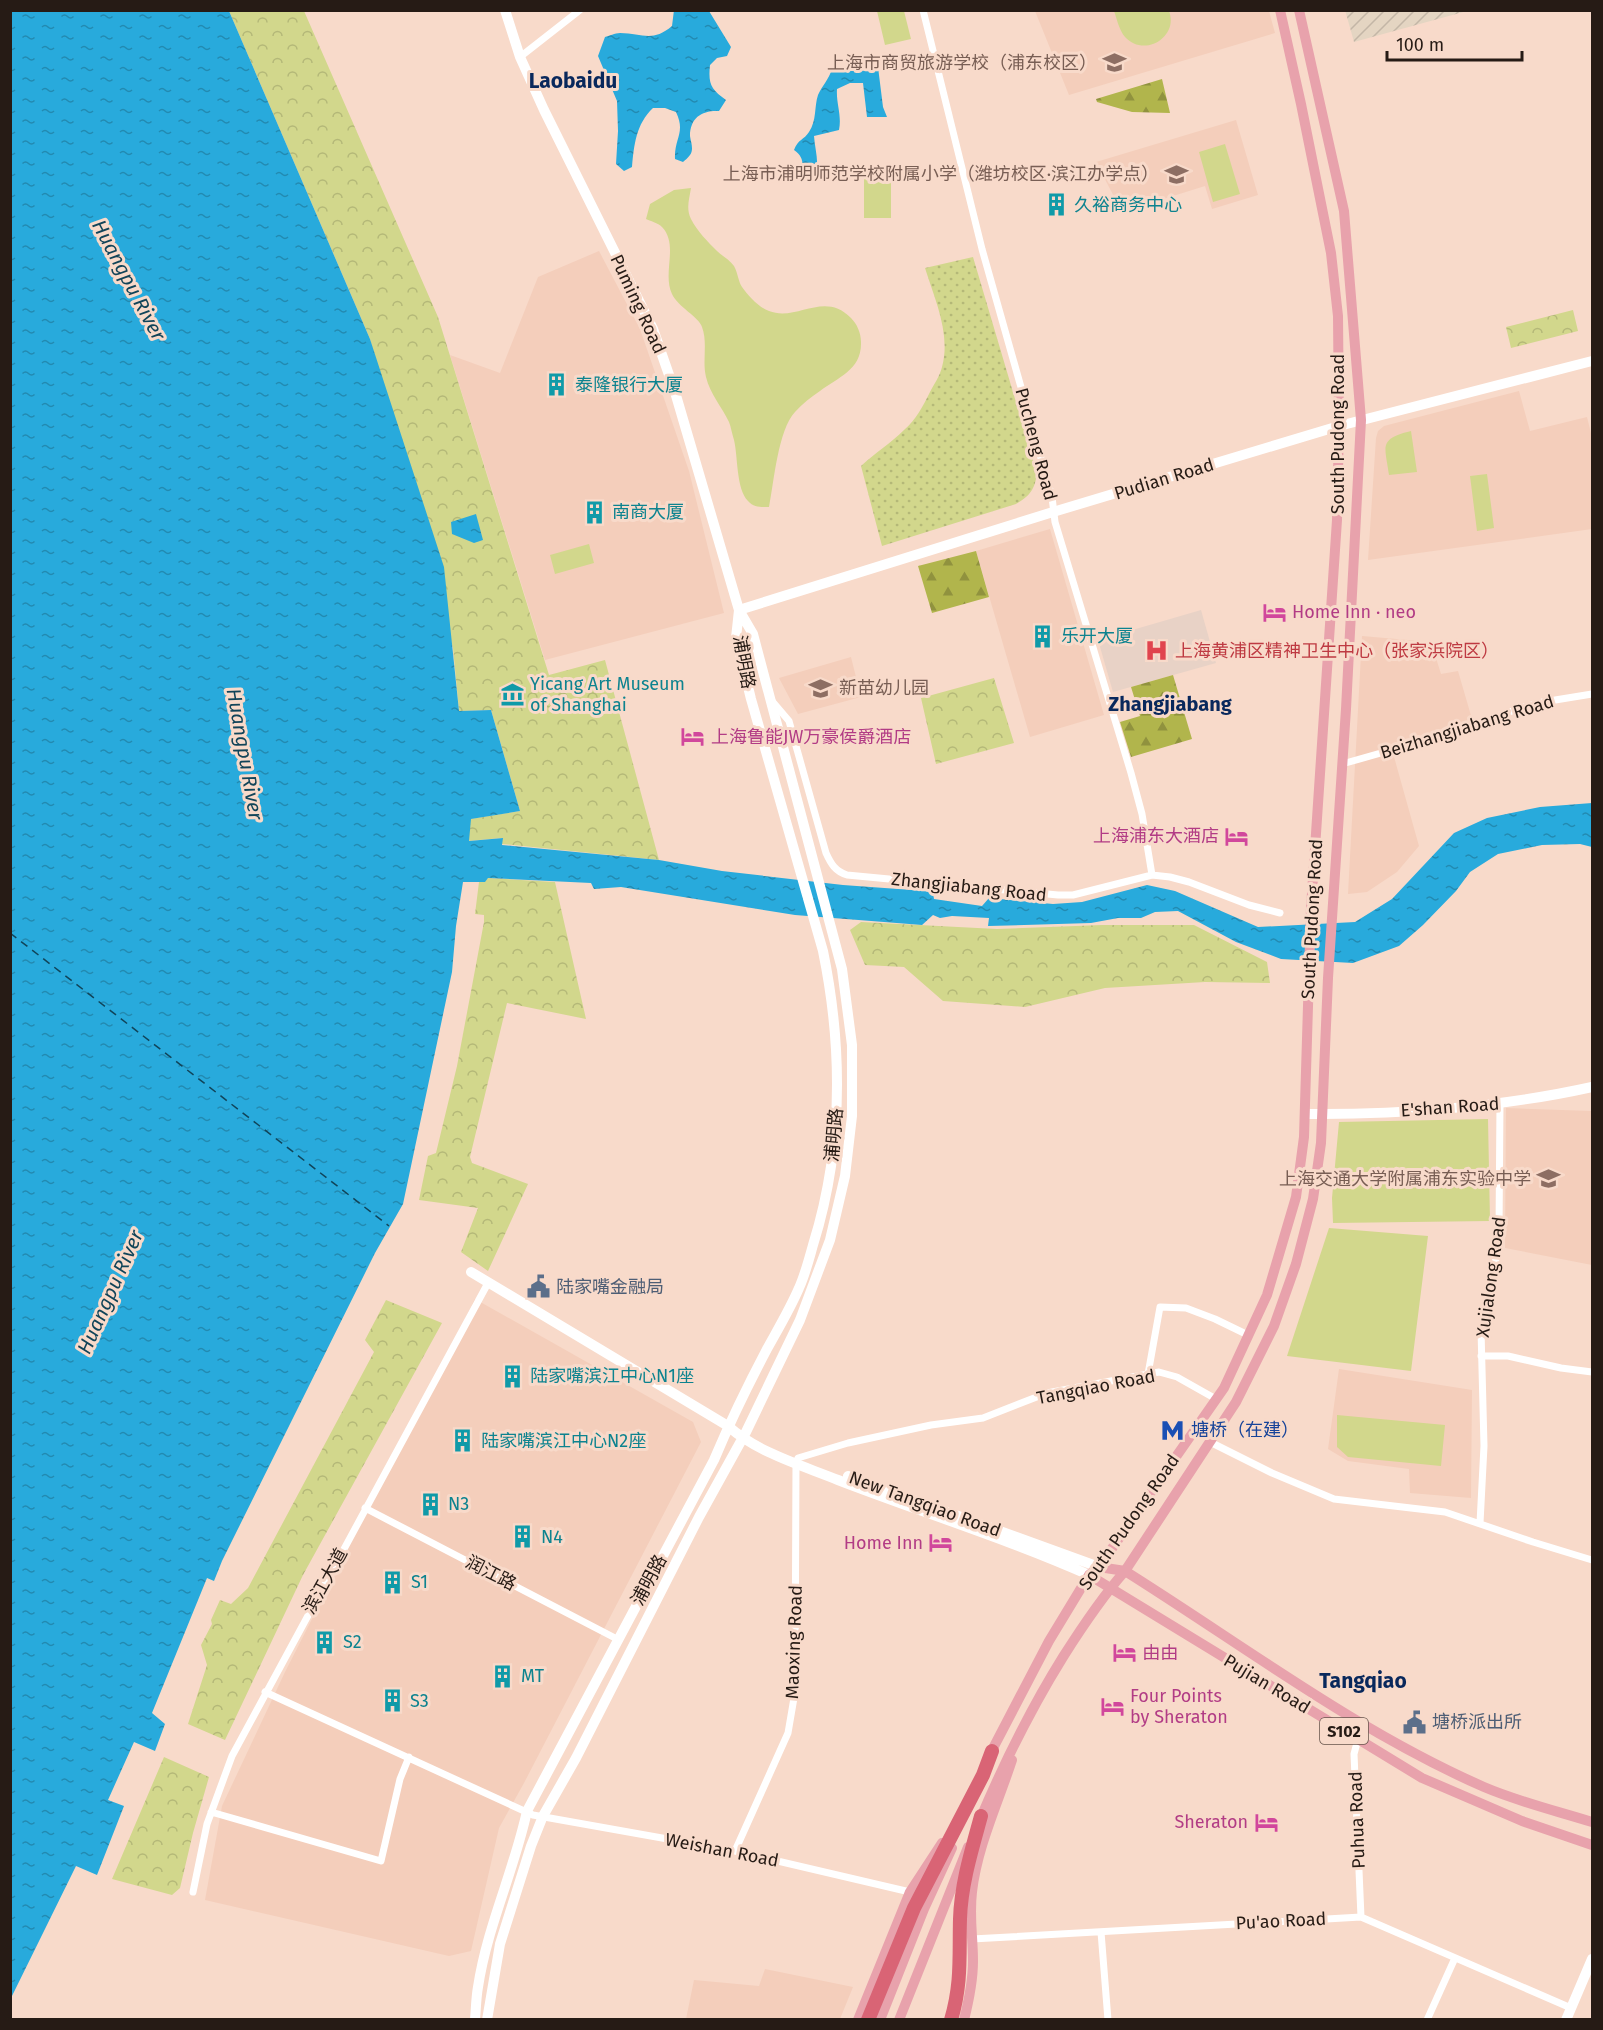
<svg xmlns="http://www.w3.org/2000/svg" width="1603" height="2030" font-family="'Fira Sans','Noto Sans SC',sans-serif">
<defs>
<pattern id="industrial-furrows" width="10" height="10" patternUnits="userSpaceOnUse" patternTransform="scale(1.5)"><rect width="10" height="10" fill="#e4d5c2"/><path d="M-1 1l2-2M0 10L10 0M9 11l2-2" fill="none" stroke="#c3b6a6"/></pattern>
<pattern id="forest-firs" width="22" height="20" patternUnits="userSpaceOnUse" patternTransform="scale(1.5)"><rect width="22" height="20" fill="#b1b54c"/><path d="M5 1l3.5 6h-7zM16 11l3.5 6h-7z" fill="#90923e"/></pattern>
<pattern id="park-crowns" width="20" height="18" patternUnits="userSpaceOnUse" patternTransform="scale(1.5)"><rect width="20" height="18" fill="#d2d78c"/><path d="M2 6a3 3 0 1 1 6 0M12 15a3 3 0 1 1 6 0" fill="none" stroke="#b4b878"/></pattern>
<pattern id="garden-dots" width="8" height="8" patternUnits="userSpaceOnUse" patternTransform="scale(1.5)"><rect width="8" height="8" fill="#d2d78c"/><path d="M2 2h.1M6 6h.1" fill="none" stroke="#b4b878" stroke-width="1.8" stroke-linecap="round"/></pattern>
<pattern id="water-ripples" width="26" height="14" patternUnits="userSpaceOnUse" patternTransform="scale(1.5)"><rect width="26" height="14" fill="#28aadc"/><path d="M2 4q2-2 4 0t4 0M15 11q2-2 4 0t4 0" fill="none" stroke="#228ab1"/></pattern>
</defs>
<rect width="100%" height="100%" fill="#f8daca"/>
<path fill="#f4cebb" d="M1035,11h234l6,22 -206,62z
M1236,120l22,75 -46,14 -7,-23 -83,26 -26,-50z
M599,251l41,78 49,142 35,142 -179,47 -95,-305 50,18 38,-96z
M1519,391l11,40 57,-14 5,20v92l-224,31 8,-122 2,-7 6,-5z
M1050,529l54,186 -74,22 -54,-186z
M1362,636l69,6 10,32 17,-3 14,48 -81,27 28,100 -22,26 -30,20 -19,2z
M851,657l10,40 -63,17 -19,-36z
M1506,1108l86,3v154l-87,-17z
M475,1299l218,123 8,20 -177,341 -25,45 -28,123 -22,5 -244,-56 17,-94 63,-134z
M1339,1369l133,21 -1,108 -61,-5 -1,-24 -61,-8 -20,-12z
M765,1969l88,18 -13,32h-154l8,-39 65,6z"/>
<path fill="url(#industrial-furrows)" d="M1345,10h122v1l-113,31z"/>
<path fill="#e8d2c6" d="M1201,610l15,53 -103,29 -15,-52z"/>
<path fill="#d2d78c" d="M877,11h27l7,28 -26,6z
M1114,11h55c10,26 -25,47 -44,26 -6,-7 -8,-18 -11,-26z
M1225,144l15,50 -27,8 -14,-50z
M864,169h27v49h-27z
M691,188c-2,12 -5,21 0,31 6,12 17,23 26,32 5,5 13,9 17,15 4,7 4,15 8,21 6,9 18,21 27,24 28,11 55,-21 82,7 6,6 10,15 10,24 1,28 -23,35 -41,49 -9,6 -18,13 -25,21 -17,18 -21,70 -26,95 -8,0 -15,1 -21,-6 -12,-12 -10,-45 -14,-61 -2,-6 -3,-13 -5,-18 -7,-15 -19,-28 -23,-45 -4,-16 2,-34 -4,-50 -3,-10 -24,-20 -30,-33 -10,-21 7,-49 -10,-67 -4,-4 -12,-6 -16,-8l4,-15 24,-14z
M1411,431l6,41 -28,3c-4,-29 -11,-36 22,-44z
M1487,474l7,54 -17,3 -7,-55z
M589,544l5,19 -39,11 -5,-19z
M1488,1119l2,102 -157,2 -1,-25 7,-76z
M1329,1228l99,8 -17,135 -124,-15z
M1337,1415l108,10 -4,41 -93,-9 -11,-10z"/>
<path fill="url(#forest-firs)" d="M1162,79l8,34 -38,-1 -35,-10 -1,-3z
M976,551l13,46 -57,16 -14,-47z
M1173,675l19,64 -61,18 -11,-35 20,-6 -9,-29z"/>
<path fill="url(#park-crowns)" d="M229,11h75l134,306 111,358 56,-15 54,200 -157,-16v-6l-34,3 2,-22 50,-8 -29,-101 -32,1 -6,-63 -83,-309z
M1573,310l5,21 -67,17 -5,-21z
M994,678l20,65 -78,21 -15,-66z
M488,878l67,4 31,137 -79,-16 -37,154 2,6 56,21 -40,87 -27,-19 17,-44 -59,-8 9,-44 8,-3 21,-87 27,-144v-7l-9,-1 4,-32z
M861,922l136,7 105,-4h92l73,37 3,21 -65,-1 -100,6 -80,19 -82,-6 -39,-34 -39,-2 -15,-35z
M386,1300l56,23 -139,252 -78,165 -37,-16 19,-59 -6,-20 11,-21 -1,-4 9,-20 11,4 17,-16 126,-236 -9,-12z
M164,1757l45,20 -16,56 -13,55 -8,7 -60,-16z"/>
<path fill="url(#garden-dots)" d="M973,257l64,216c-2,16 -7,23 -21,31l-134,42 -21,-80c14,-13 30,-23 43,-36 12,-10 19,-24 26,-38 4,-8 10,-16 12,-25 9,-33 -7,-67 -17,-99z"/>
<path fill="url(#water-ripples)" d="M674,10l35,1 22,36 -4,9 -10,2 -7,7c-2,19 1,24 16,35l-7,11c-16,-1 -29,6 -29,25 1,7 4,13 0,19 -2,3 -5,5 -7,7l-8,-3c-1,-21 11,-26 1,-47l-11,-4h-12c-17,16 -19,37 -21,59l-8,4 -8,-7 2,-33 -1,-30 -19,-45 7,-19c4,-1 10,-4 15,-4 22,0 32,10 52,-7z
M11,11h218l141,328 74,228 15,144 32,-1 29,101 -49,8 -2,22 34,-3 -1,7 157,15 63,11 121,14 83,6 7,2 1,6 48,7 7,-8 64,6 29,-2 65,-17 28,6 83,36 97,-5 37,-23 62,-66 33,-15 53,-11 52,-4v44l-12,-3 -38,1 -44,9 -28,18 -14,19 -33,34 -24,21 -46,17 -72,-4 -45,-17 -58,-31 -23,1 -14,6h-23l-27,5 -103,3 1,-8 -37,-2 -12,2 -7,-3 -11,10 -127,-10 -174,-28 -27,2 -3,-6 -103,-5 -3,4h-22l-7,44 -4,46 -49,232 -28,49 -153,308 -8,20 -7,-3 -55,135 13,11 -10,27 -21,-9 -26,58 16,6 -27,69 -21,-9 -65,132z
M874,60l4,7 5,40 4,10h-20l-4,-34h-13l-13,6c-1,15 5,26 2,41l-25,6c1,16 8,32 -3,45h-7l-3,-4c2,-10 4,-20 -7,-27 4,-11 10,-10 15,-18 8,-12 5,-25 9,-37 4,-9 11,-16 14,-26l12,1 6,-5z
M476,514l7,26 -9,3 -22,-9 -1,-12z"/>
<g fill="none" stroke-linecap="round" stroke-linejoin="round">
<path stroke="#114459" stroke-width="1.5" stroke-dasharray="8 6" stroke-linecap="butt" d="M10,933l379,293"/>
<path stroke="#fff" stroke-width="7" d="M923,10l59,239 70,248 3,25 76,251 11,41 10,61
M520,57l60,-47
M772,701l17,20 37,132c5,11 9,18 21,22l211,20h15l79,-20 18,2 19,5 60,23 31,8
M1342,764l74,-21 108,-36 19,-5 49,-8
M1481,1356h27l53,12 31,4
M1148,1374l12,-67 26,1 29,11 33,16
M1210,1442l62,31 62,26 111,13 88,30 59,18
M365,1508l252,131
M1480,1523l4,-77 -3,-116 14,-64 4,-36 1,-127
M265,1692l268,123 202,36 175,41
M211,1812l170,49 19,-82 9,-22
M735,1851l53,-118 7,-41 1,-229 2,-5 50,-15 83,-18 52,-7 64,-25 112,-21 18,5 39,22
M193,1892l14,-68 25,-68 256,-473
M1361,1917l-7,-163 4,-15 8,-14
M1101,1932l7,88
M972,1939l389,-22 210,91
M1427,2020l28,-62"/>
<path stroke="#fff" stroke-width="10" d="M739,610l314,-98 286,-86 253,-65
M1306,1114c92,1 196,-7 286,-27
M471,1272l257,154c30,27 73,39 110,54 83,32 170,59 251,95
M848,1476l251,91
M475,2020c1,-11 1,-22 3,-33 9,-60 36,-116 49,-176l187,-351c16,-38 34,-75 53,-111 11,-20 23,-40 32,-61 6,-13 10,-29 14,-43 30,-96 30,-196 10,-294l-72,-252 -15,-61 3,-28
M487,2020l13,-76 31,-98 12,-30 33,-58 123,-241 47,-85 54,-112 30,-80 15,-64 7,-60v-71l-10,-76 -89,-335 -14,-24 -64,-218 -22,-63 -109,-219 -24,-53 -15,-47
M1566,2020l26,-61"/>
<path stroke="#e8a2ac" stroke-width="10" d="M1099,1567l26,4c118,74 231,160 359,216 35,15 73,24 108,35
M1089,1575l333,203 100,43 70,24
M989,1756l60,-115 40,-66 10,-8 125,-179 43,-93 29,-98 8,-60 7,-229 26,-388 2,-94 -1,-110 -7,-63 -30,-149 -21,-94
M979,1822c24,-57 51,-112 84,-165 19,-30 39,-60 62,-86l111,-169 38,-76 22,-62 17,-65 8,-56 7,-165 18,-269 15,-289 -17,-209 -45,-201
M858,2020l52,-128 32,-49
M880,2020l44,-111 28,-61
M899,2020l69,-173
M964,2020c5,-20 9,-39 9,-59 0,-24 -4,-44 -1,-69 5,-45 26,-89 40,-132"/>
<path stroke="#d96475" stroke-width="14" d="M868,2020l46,-112 69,-133 9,-24
M951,2020c11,-37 8,-64 9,-101 1,-35 12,-70 21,-103"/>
</g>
<defs>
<symbol id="school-bare" viewBox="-9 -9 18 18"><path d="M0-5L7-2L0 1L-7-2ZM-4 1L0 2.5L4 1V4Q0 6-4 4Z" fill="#8d6e63" stroke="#f8daca" stroke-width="2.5" paint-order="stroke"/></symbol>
<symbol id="building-bare" viewBox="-9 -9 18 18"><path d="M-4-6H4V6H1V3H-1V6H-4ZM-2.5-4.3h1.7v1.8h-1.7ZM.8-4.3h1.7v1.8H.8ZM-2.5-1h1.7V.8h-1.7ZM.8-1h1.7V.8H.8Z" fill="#0f9aa8" stroke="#f8daca" stroke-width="2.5" paint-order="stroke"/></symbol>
<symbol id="hotel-bare" viewBox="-9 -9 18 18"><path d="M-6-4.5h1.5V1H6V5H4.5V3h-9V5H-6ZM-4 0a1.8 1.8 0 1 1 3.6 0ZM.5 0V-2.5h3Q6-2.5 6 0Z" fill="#d1479c" stroke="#f8daca" stroke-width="2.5" paint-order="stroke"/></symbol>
<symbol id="hospital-bare" viewBox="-9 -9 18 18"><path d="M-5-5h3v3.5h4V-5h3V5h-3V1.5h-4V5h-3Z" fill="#e0444e" stroke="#f8daca" stroke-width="2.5" paint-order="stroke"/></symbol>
<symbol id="museum-bare" viewBox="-9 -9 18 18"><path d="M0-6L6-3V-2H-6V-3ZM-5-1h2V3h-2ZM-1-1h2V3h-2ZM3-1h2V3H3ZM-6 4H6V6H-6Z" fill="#0f9aa8" stroke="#f8daca" stroke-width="2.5" paint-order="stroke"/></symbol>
<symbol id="civic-bare" viewBox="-9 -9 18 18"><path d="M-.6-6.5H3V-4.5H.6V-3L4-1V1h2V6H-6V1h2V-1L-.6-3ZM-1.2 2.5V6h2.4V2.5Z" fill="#5c6f8a" stroke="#f8daca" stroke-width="2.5" paint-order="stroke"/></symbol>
<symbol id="metro-bare" viewBox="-9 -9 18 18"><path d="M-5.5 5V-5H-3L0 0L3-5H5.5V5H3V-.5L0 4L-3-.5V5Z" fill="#1a4fb4" stroke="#f8daca" stroke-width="2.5" paint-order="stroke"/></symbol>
</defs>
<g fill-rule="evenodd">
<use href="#school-bare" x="1098" y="46" width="33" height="33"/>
<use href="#school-bare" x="1160" y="158" width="33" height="33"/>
<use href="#building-bare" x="1040" y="188" width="33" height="33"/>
<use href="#building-bare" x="540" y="368" width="33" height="33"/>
<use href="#building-bare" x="578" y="496" width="33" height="33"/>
<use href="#hotel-bare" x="1258" y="596" width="33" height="33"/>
<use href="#building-bare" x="1026" y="620" width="33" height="33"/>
<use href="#hospital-bare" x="1140" y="634" width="33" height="33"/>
<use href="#school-bare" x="804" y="672" width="33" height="33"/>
<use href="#museum-bare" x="496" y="678" width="33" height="33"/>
<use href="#hotel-bare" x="676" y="720" width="33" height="33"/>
<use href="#hotel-bare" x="1220" y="820" width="33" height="33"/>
<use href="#school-bare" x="1532" y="1162" width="33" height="33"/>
<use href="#civic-bare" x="522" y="1270" width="33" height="33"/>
<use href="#building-bare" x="496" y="1360" width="33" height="33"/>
<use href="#metro-bare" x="1156" y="1414" width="33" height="33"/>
<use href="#building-bare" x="446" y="1424" width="33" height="33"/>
<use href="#building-bare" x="414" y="1488" width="33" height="33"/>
<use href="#building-bare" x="506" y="1520" width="33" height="33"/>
<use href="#hotel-bare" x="924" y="1526" width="33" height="33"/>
<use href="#building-bare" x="376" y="1566" width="33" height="33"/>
<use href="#building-bare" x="308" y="1626" width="33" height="33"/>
<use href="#hotel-bare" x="1108" y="1636" width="33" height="33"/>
<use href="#building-bare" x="486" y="1660" width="33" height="33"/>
<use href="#building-bare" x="376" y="1684" width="33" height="33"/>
<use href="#hotel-bare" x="1096" y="1690" width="33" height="33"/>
<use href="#civic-bare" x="1398" y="1706" width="33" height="33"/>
<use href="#hotel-bare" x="1250" y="1806" width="33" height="33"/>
</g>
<g text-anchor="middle" stroke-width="6" stroke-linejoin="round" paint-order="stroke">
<rect fill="#f8daca" stroke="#65544b" stroke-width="1.5" x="1320" y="1718" width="48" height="26" rx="4.5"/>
<g font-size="16" font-weight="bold" fill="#261b15">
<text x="1344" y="1737">S102</text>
</g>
<g font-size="18" fill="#785e54" stroke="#f8daca" text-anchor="end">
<text x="1097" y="69">上海市商贸旅游学校（浦东校区）</text>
<text x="1159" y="180">上海市浦明师范学校附属小学（潍坊校区·滨江办学点）</text>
<text x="839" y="694" text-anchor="start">新苗幼儿园</text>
<text x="1531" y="1185">上海交通大学附属浦东实验中学</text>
</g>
<g font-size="18" fill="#0d838f" stroke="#f8daca" text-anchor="start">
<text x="1074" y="211">久裕商务中心</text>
<text x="575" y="391">泰隆银行大厦</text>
<text x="612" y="518">南商大厦</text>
<text x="1061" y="642">乐开大厦</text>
<text x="530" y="690">Yicang Art Museum<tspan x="530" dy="21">of Shanghai</tspan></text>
<text x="530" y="1382">陆家嘴滨江中心N1座</text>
<text x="481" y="1447">陆家嘴滨江中心N2座</text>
<text x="448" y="1510">N3</text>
<text x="541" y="1543">N4</text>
<text x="411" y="1588">S1</text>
<text x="343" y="1648">S2</text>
<text x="521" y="1682">MT</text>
<text x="410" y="1707">S3</text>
</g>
<g font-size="18" fill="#261b15" stroke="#f8daca">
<text transform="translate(638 304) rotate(65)" y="6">Puming Road</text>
<text transform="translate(1338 434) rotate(-90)" y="6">South Pudong Road</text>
<text transform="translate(1036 444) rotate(75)" y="6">Pucheng Road</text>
<text transform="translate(1164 479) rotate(-17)" y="6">Pudian Road</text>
<text transform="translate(744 662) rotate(80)" y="6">浦明路</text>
<text transform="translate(1467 727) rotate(-17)" y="6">Beizhangjiabang Road</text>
<text transform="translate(969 887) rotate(6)" y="6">Zhangjiabang Road</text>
<text transform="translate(1312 919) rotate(-87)" y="6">South Pudong Road</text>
<text transform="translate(1450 1107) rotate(-4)" y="6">E'shan Road</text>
<text transform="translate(834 1135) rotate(-85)" y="6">浦明路</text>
<text transform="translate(1491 1277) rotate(-82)" y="6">Xujialong Road</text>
<text transform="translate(1096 1387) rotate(-11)" y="6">Tangqiao Road</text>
<text transform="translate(925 1504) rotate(20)" y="6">New Tangqiao Road</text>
<text transform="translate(1129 1522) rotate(-55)" y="6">South Pudong Road</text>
<text transform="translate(491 1573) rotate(27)" y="6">润江路</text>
<text transform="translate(649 1580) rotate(-62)" y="6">浦明路</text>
<text transform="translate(325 1581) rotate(-61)" y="6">滨江大道</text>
<text transform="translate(794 1642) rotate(-88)" y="6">Maoxing Road</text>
<text transform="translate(1267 1684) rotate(31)" y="6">Pujian Road</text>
<text transform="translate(1357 1820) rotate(-92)" y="6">Puhua Road</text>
<text transform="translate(722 1850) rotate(11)" y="6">Weishan Road</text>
<text transform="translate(1281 1921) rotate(-3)" y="6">Pu'ao Road</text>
</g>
<g font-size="18" fill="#b23c85" stroke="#f8daca" text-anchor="start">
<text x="1292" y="618">Home Inn · neo</text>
<text x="711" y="743">上海鲁能JW万豪侯爵酒店</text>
<text x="1219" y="842" text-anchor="end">上海浦东大酒店</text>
<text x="923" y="1549" text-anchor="end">Home Inn</text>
<text x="1142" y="1659">由由</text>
<text x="1130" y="1702">Four Points<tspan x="1130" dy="21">by Sheraton</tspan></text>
<text x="1248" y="1828" text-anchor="end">Sheraton</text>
</g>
<g font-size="18" fill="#be3a42" stroke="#f8daca" text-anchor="start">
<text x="1175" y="657">上海黄浦区精神卫生中心（张家浜院区）</text>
</g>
<g font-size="18" fill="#4e5e75" stroke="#f8daca" text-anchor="start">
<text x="556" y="1293">陆家嘴金融局</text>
<text x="1432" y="1728">塘桥派出所</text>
</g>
<g font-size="18" fill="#164399" stroke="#f8daca" text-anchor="start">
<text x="1191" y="1436">塘桥（在建）</text>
</g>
<g font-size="20" font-style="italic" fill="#114459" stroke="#f8daca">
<text transform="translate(129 280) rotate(62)" y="7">Huangpu River</text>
<text transform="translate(245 754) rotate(80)" y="7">Huangpu River</text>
<text transform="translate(110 1292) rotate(-66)" y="7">Huangpu River</text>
</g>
<g font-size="20" font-weight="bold" fill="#09285c" stroke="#f8daca">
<text x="1170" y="711">Zhangjiabang</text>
</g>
<g font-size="21" font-weight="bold" fill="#09285c" stroke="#f8daca">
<text x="573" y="88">Laobaidu</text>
<text x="1363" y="1688">Tangqiao</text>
</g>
</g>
<rect width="1603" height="2030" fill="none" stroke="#261b15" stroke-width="24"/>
<path d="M1387 51v9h135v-9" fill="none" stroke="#261b15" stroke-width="3"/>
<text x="1396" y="51" font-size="18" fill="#261b15" stroke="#f8daca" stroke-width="4.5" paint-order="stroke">100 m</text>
</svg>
